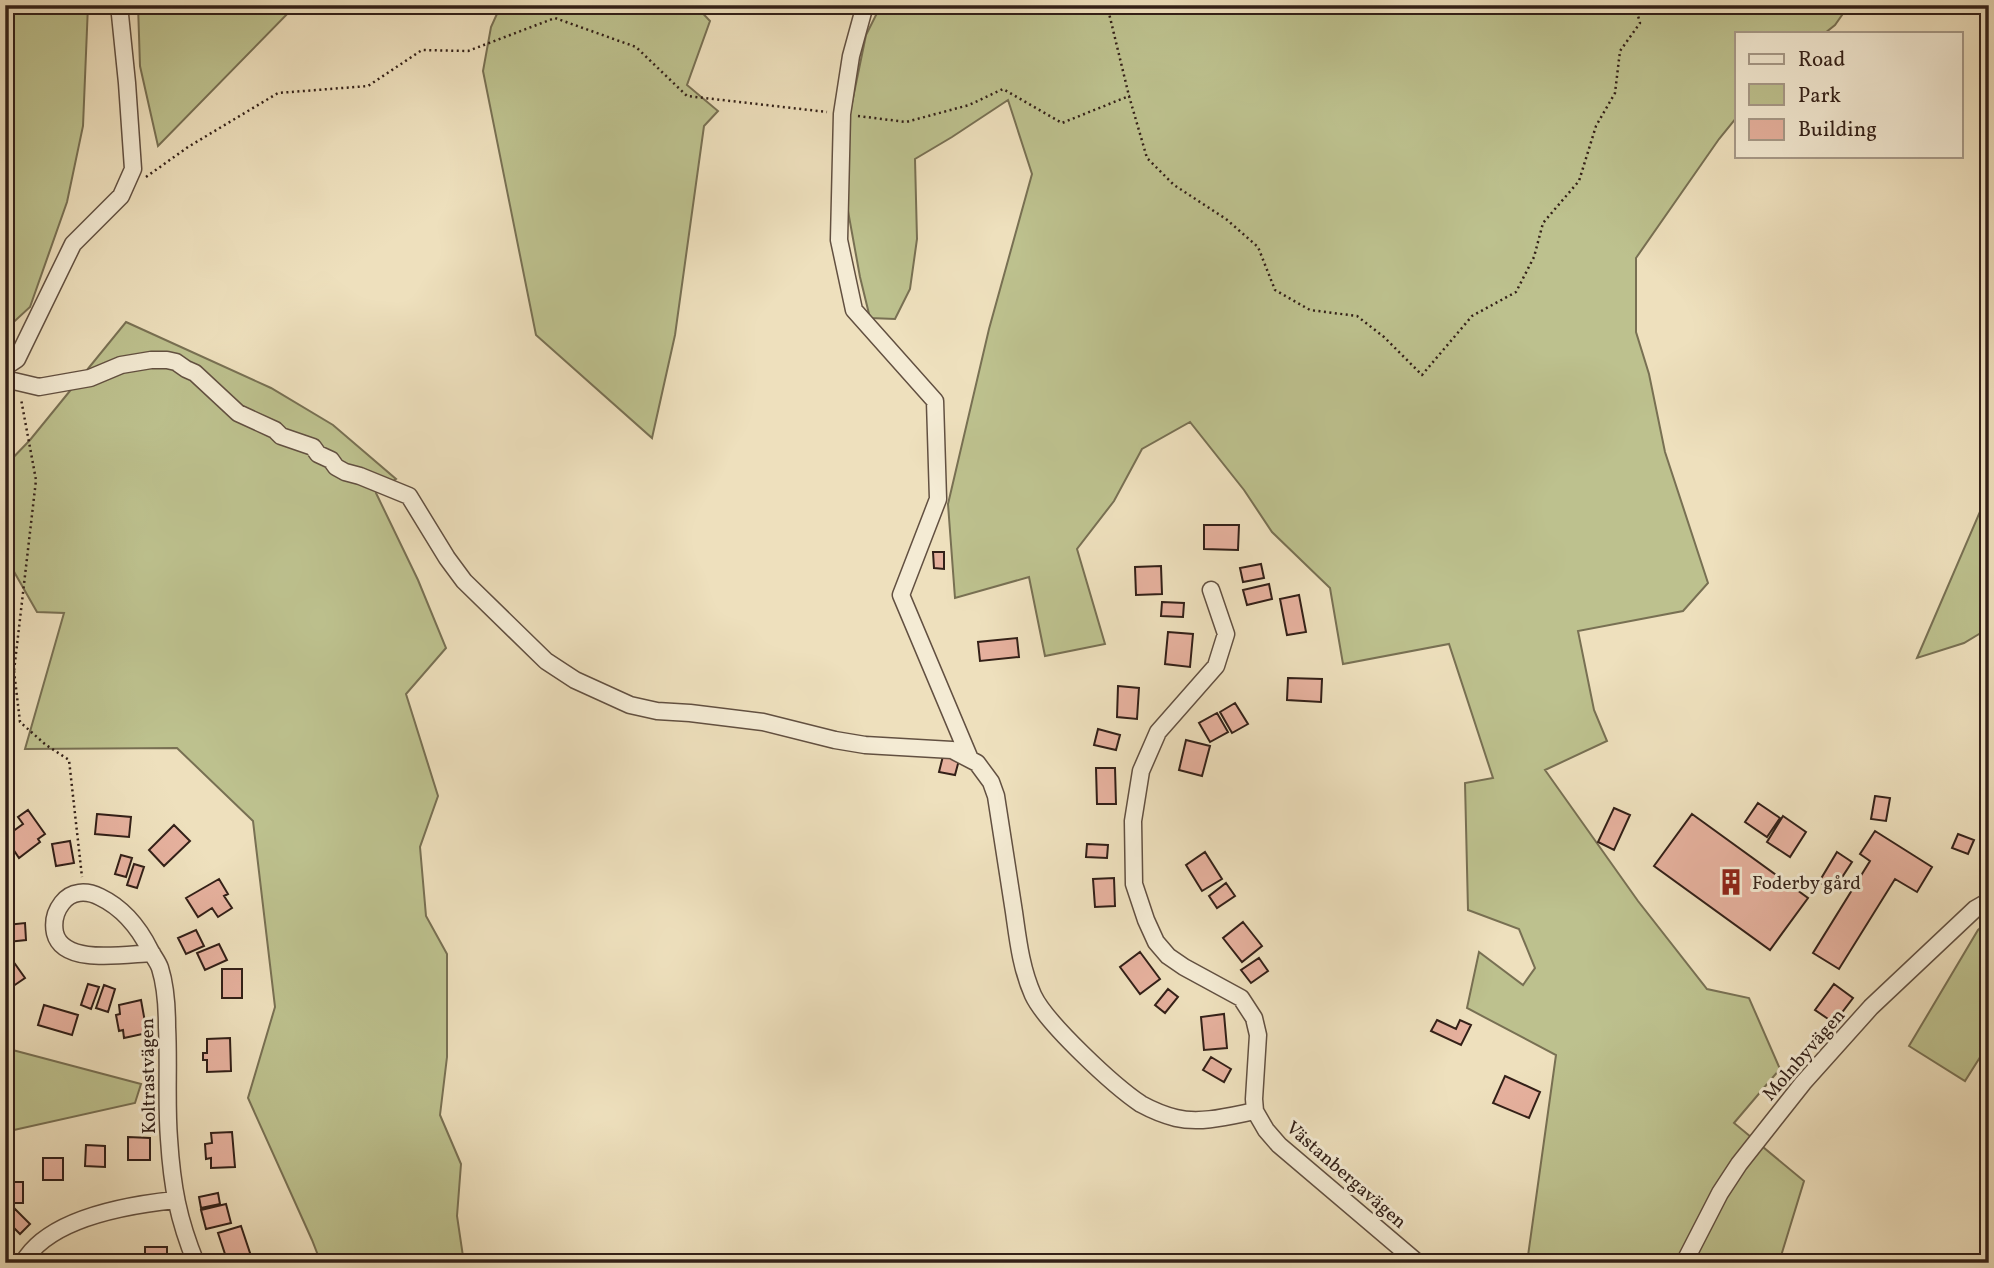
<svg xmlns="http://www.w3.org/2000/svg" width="1994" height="1268" font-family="Vollkorn,serif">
<rect width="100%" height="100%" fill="#eee0bd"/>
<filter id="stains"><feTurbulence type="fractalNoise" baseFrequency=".00286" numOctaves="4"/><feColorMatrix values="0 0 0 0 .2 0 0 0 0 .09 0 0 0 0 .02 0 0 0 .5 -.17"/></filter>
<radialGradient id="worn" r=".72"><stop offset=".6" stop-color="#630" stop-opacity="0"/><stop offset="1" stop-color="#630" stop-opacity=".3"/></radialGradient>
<path fill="#bdc18e" stroke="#787053" stroke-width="2" d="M5,5h83l-5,121 -16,76 -37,105 -25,23z
M138,5h158l-138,141 -18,-80z
M501,5h194l15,16 -23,64 31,26 -14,15 -29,209 -23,103 -116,-103 -53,-264 8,-44z
M881,5h968l-14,20 -10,8h-88v84l-18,22 -83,119v74l13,42 16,78 43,131 -25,28 -105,20 16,79 13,31 -62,29 93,131 69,88 42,9 31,71 -46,54 70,58 -23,75 2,7h-256l29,-208 -89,-47 12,-56 44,33 12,-17 -16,-39 -51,-19 -3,-127 28,-5 -44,-134 -106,20 -13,-76 -58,-56 -28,-42 -54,-68 -48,27 -28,52 -37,48 28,95 -60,12 -16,-79 -74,21 -7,-94 41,-175 43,-155 -24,-74 -56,37 -37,22 2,80 -7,50 -15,30 -25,-1 -10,-41 -14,-77v-68l20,-97z
M126,322l145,66 62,37 63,54 -20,14 42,87 28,68 -40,46 32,102 -18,51 6,69 21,38v103l-7,58 21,49 -4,52 7,47h-143l-9,-23 -64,-142 27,-91 -22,-186 -76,-73 -152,1 39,-136 -27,-1 -24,-42 -8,5v-109l25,-26z
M1989,499v129l-25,15 -47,15 65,-151z
M1986,923h3v120l-24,38 -56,-35 69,-116z
M5,1048l136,36 -6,19 -130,29z"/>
<path fill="#e6b19e" stroke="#332018" stroke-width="2" d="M1204,525h35l-1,25 -34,-1z
M933,552h11v17l-10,-1z
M1261,564l3,14 -21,4 -3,-14z
M1161,566l1,28 -26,1 -1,-28z
M1269,584l3,15 -25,6 -4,-15z
M1299,595l7,37 -19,3 -7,-36z
M1162,602l22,1 -1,14 -22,-1z
M1168,632l25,2 -3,33 -25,-3z
M1017,638l2,19 -39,4 -2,-19z
M1288,678l34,1 -1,23 -34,-2z
M1118,686l21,2 -2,31 -20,-2z
M1235,703l13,21 -16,9 -12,-21z
M1217,713l11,19 -18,10 -11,-19z
M1098,729l22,6 -4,15 -22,-5z
M1186,740l24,6 -8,30 -23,-6z
M943,756l16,4 -4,15 -16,-3z
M1096,768h19l1,36h-19z
M1875,796l15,2 -4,23 -15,-2z
M1758,803l22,15 -13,19 -22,-15z
M1614,808l16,7 -16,35 -16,-8z
M28,810l17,24 -7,5 2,3 -21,16 -14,-21 18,-13 -5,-7z
M97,814l34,3 -2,20 -34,-3z
M1692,814l116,84 -38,52 -116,-84z
M1783,816l23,16 -16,25 -23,-15z
M174,825l16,16 -26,25 -15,-16z
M1875,831l57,36 -15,25 -22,-13 -56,90 -26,-16 57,-92 -10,-7z
M1958,834l16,6 -6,14 -16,-6z
M70,841l4,22 -18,3 -4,-22z
M1087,844l21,1 -1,13 -21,-1z
M1205,852l17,27 -20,12 -16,-26z
M1837,852l15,10 -19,29 -14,-9z
M121,855l11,3 -6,19 -11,-3z
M134,864l10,3 -7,21 -10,-3z
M1114,878l1,28 -20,1 -2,-28z
M219,879l9,15 -4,2 8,12 -14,9 -6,-9 -14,9 -12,-19z
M1226,883l9,13 -18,12 -8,-12z
M1243,922l19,24 -20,16 -19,-24z
M25,923l1,17 -18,2 -1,-17z
M196,930l8,16 -18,8 -8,-16z
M219,944l8,16 -22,10 -8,-17z
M1140,952l20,27 -20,15 -20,-27z
M8,954l17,24 -19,13 -1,-35z
M1259,958l9,13 -17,12 -10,-13z
M222,969h20v29h-20z
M88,984l11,3 -8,22 -10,-4z
M1834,984l19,14 -19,25 -19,-13z
M104,985l11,4 -7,23 -12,-4z
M1168,989l10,8 -13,16 -10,-8z
M141,1000l6,33 -23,5 -1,-8 -4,1 -3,-16 4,-1 -1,-9z
M44,1005l34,10 -6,20 -34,-10z
M1224,1014l3,34 -23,2 -3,-33z
M1437,1020l19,9 4,-9 11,5 -10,20 -30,-14z
M230,1038l1,33 -24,1v-12h-4v-7h4v-14z
M1211,1057l20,12 -7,13 -21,-12z
M1505,1076l35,16 -11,26 -36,-15z
M232,1132l3,35 -24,1v-10l-5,1 -1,-15 7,-1 -1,-10z
M128,1137l22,1v22h-22z
M86,1145l19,1v21l-20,-1z
M43,1158h20v22h-20z
M5,1182h18v21h-18z
M218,1193l2,11 -19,4 -2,-11z
M226,1204l5,19 -25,6 -5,-19z
M15,1209l15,15 -10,10 -15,-15z
M241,1226l11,33 -10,4h-14l-10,-30z
M145,1247h22v16h-22z"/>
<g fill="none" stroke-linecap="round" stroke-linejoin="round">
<defs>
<path id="street" d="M865,5l-14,51 -9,58 -3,126 15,70 81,91 3,98 -37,96 69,164
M5,367l12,-8 56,-115 48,-48 12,-27 -6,-86 -8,-78
M5,379l34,8 51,-9 31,-13 30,-5h16l9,2 10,7 9,4 43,40 37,17 6,6 32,11 5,7 13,6 5,7 9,5 15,4 49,20 38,62 17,23 82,80 29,19 55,25 27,6 33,2 73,9 72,18 30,5 87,5 25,13 14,19 5,14c6,38 12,77 18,116 4,28 7,56 19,83 13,28 81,91 108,109 11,6 23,11 35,14 25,6 54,-2 79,-7
M1211,590l15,44 -10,32 -58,66 -17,39 -8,50 1,63 12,36 10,22 12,14 16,11 57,31 13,20 4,17 -4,64 1,12 11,19 13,15 139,118
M152,953c-26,1 -89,13 -97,-20 -2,-10 0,-21 7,-30 9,-12 24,-13 38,-6 23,11 39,31 50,53 3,6 8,12 10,18 6,19 7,39 7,59 2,37 -1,75 2,112 3,47 9,80 27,124
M23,1263c25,-45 105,-58 152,-63
M1684,1263l36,-70 19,-29 64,-81 68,-76 104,-98 14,-8"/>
</defs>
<use href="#street" stroke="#625041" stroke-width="19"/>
<path stroke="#332018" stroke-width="2.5" stroke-dasharray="2 3.5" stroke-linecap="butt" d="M1107,5l22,91
M858,116l48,6 63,-17 34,-16 59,34 67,-27 18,62 27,27 52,34 32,28 17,43 35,20 47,6 27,21 38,38 50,-59 44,-24 18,-35 9,-34 36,-42 17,-55 19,-33 5,-42 20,-28 -5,-18
M146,177l42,-30 90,-54 90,-7 54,-36 46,1 87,-33 81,29 51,49 140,16
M14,671l6,51 26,23 23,15 13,117
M5,684l9,-13 22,-191 -15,-81"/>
<use href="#street" stroke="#f4ebd4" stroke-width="16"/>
</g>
<defs>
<symbol id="building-bare" viewBox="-9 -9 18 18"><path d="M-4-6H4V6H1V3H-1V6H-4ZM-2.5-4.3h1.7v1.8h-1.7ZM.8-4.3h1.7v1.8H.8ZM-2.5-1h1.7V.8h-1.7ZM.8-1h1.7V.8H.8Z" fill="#8f2418" stroke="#f4ebd4" stroke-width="2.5" paint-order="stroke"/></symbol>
</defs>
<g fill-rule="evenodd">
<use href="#building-bare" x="1712" y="863" width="38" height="38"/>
</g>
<g text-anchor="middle" stroke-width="6" stroke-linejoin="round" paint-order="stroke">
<g font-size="19" fill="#332018" stroke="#f4ebd4" text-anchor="start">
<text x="1752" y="889">Foderby gård</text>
</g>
<g font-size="19" fill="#332018" stroke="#f4ebd4">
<text transform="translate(1803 1054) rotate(-49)" y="7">Molnbyvägen</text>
<text transform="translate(147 1076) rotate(-91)" y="7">Koltrastvägen</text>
<text transform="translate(1347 1174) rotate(41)" y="7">Västanbergavägen</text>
</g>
</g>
<rect width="1994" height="1268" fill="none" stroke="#eee0bd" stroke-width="28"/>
<rect x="7" y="7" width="1980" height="1254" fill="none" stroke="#332018" stroke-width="3.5"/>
<rect x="14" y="14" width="1966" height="1240" fill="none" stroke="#332018" stroke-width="2"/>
<rect x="1735" y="32" width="228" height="126" fill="#f4ebd4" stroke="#a79a89" stroke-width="2"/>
<rect x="1749" y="54" width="35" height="10" fill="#f4ebd4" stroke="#a79a89" stroke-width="2"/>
<text x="1798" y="66" font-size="21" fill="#332018">Road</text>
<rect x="1749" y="84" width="35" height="21" fill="#bdc18e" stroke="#a79a89" stroke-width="2"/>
<text x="1798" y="102" font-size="21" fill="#332018">Park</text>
<rect x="1749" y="119" width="35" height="21" fill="#e6b19e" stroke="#a79a89" stroke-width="2"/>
<text x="1798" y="136" font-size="21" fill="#332018">Building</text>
<rect width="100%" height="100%" filter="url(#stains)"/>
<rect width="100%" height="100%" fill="url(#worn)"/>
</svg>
